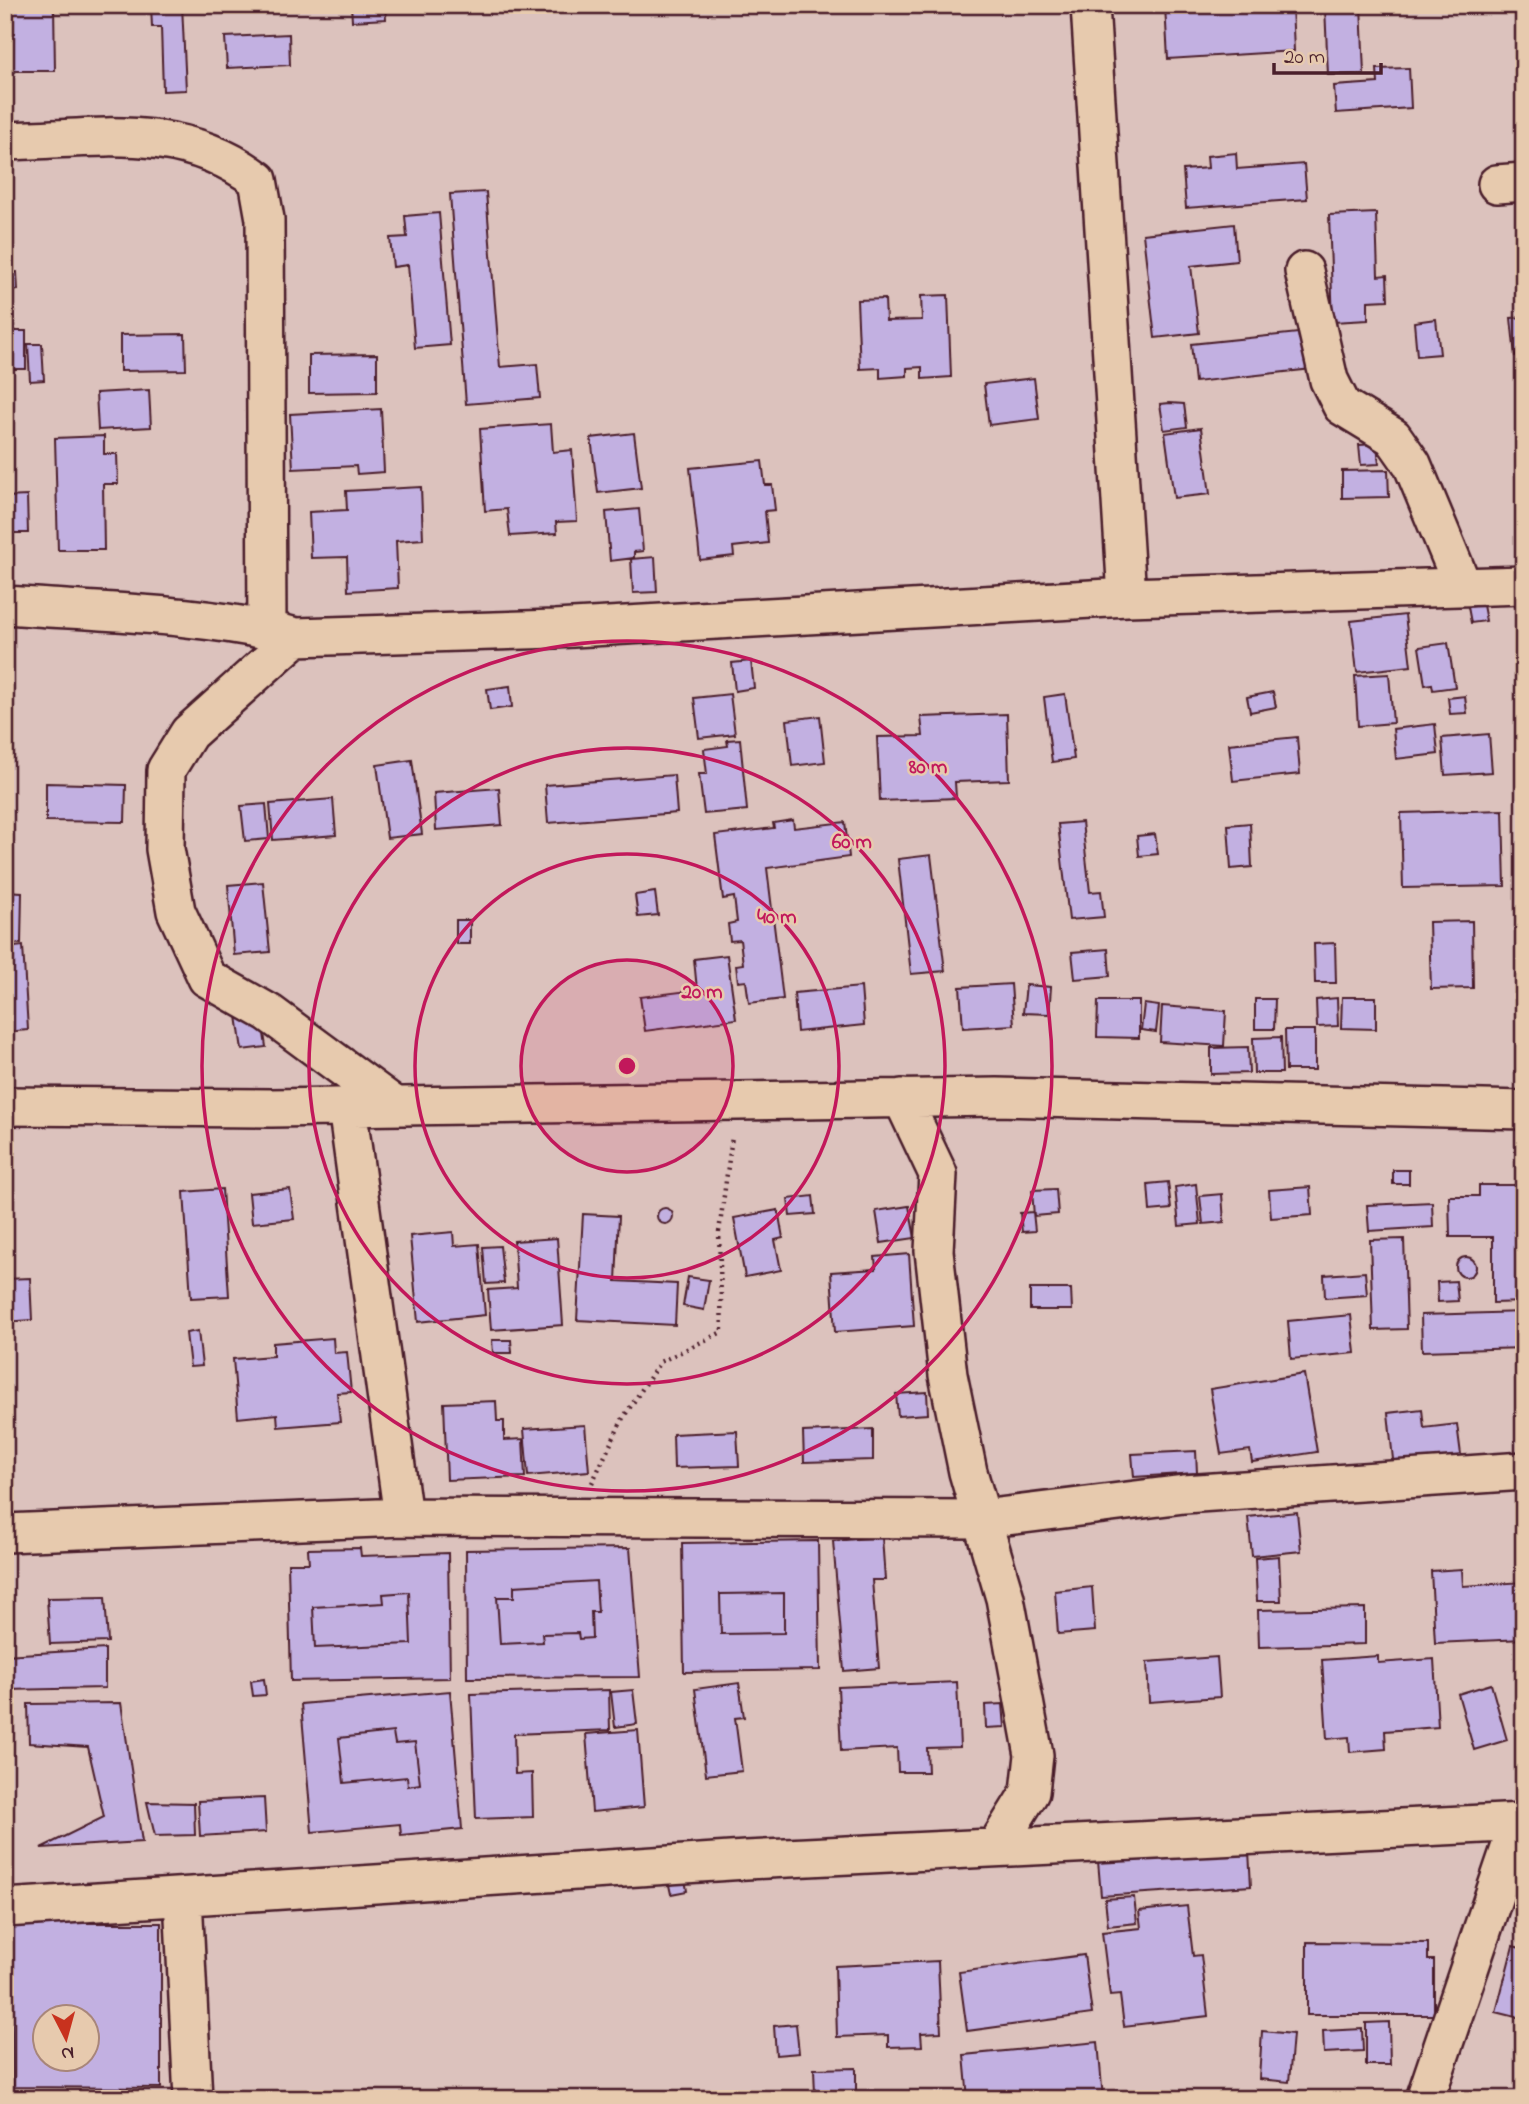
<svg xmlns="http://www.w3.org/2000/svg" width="1529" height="2104" font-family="'Indie Flower',sans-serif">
<rect width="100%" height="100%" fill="#dcc2bd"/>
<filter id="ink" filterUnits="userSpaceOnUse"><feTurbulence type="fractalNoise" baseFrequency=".0143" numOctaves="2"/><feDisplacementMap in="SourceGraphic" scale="14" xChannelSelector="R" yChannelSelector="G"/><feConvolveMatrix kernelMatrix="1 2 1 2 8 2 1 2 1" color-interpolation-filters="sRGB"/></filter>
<g filter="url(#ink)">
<path fill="#c2b0e1" stroke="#4a1f2b" stroke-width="2" fill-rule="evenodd" d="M5,5h49l1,66h-50z
M151,5h31l4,85 -23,1 -2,-64h-9z
M351,5h34l1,14 -34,2z
M1292,5l2,46 -126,8 -3,-53z
M1361,5l3,69 -36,1 -3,-69z
M289,34l1,31 -63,3 -2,-31z
M1409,68l2,40 -75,5 -2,-27 44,-3 -1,-14z
M1236,153l1,16 67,-5 3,35 -121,9 -3,-38 25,-2 -1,-12z
M486,192l14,175 37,-3 3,34 -74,6 -16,-210z
M439,213l11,132 -35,3 -7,-83 -15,2 -3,-29 17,-1 -2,-21z
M1376,213l2,63 9,-1 1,25 -20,1v19l-35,2 -4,-107z
M1234,224l3,37 -46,5 8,67 -44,5 -12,-104z
M17,272l1,18 -13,1v-18z
M948,295l3,82 -29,2v-12l-15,1v8l-27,2v-10l-20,1 -3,-69 28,-1 1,22 36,-1 -1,-24z
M1524,317v38l-9,1 -4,-38z
M1436,319l4,35 -23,2 -3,-34z
M5,331h21v38h-21z
M1298,333l1,6 10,-1 3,31 -117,13 -4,-38z
M185,334l1,36 -66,1v-36z
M28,344h14l2,36 -14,1z
M377,354v38l-68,1v-38z
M1034,378l5,41 -50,6 -5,-41z
M149,390l2,37 -53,3 -2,-37z
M1170,403l14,1 3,23 -23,3 -4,-26z
M381,409l3,63 -27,2 -1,-8 -63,3 -3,-55z
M551,424l2,28 19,-2 5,71 -21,1 1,11 -47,3 -3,-27 -22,2 -5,-82z
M1201,428l9,66 -36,4 -9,-65z
M634,433l7,55 -43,5 -7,-55z
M104,436v18h13l1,30h-15l1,66h-46l-3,-112z
M1377,444l2,20 -18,1 -2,-20z
M762,461l3,24h7l3,25 -10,1 3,32 -35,4 1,9 -34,4 -10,-92z
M1388,470l1,27 -47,1v-27z
M421,487l2,52 -27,2 2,47 -50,3 -1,-34 -36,1 -2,-46 38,-2 -1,-19z
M27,496l1,37h-23v-36z
M639,509l4,42 -9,1v6l-24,3 -4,-49z
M655,557l2,35 -24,1 -2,-34z
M1483,605l3,16 -15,2 -3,-16z
M1405,615l6,51 -54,6 -6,-51z
M1448,643l7,44 -22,3 -1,-6 -7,1 -6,-38z
M751,661l3,27 -19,3 -3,-28z
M1389,674l4,49 -35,3 -3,-50z
M510,686l2,21 -22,3 -3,-21z
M1273,692l3,15 -26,5 -3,-15z
M730,694l5,40 -36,4 -5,-40z
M1065,694l9,65 -22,3 -8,-65z
M1465,696l2,17 -17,1 -2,-16z
M1007,714l2,66 -54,2 1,16 -76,3 -3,-64 46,-1 -2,-19z
M820,716l5,46 -33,4 -5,-46z
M1435,724l3,30 -42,5 -3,-30z
M1489,734l3,38 -47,3 -3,-37z
M1297,737l3,37 -67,7 -4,-37z
M740,739l7,71 -43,4 -5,-40h8l-3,-25 24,-3 -1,-6z
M412,760l10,74 -35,4 -10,-73z
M674,775l3,38 -129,10 -3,-38z
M46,783l80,2 -1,37 -79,-1z
M499,788l3,37 -66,5 -2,-37z
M333,799l3,36 -63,5 -3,-36z
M266,804l3,35 -24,2 -4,-35z
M1503,810l2,76 -102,2 -2,-75z
M793,820l1,8 51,-6 4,35 -82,11 16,131 -34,4 -3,-22 -8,1 -2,-17 7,-1 -3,-24 -10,1 -2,-17 9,-2 -3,-25 -11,2 -8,-64 59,-7 -1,-5z
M1082,822l8,70 11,-1 3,26 -35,3 -11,-96z
M1250,823l2,44 -21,2 -3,-44z
M1155,834l3,20 -19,2 -2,-20z
M931,855l14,116 -34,3 -13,-115z
M263,882l7,70 -36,3 -6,-70z
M5,891l17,1 -1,52 -16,-1z
M655,892l3,23 -20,2 -3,-22z
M456,920h14v24h-14z
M1472,921l1,67 -42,1 -2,-67z
M1335,943l1,40h-21l-1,-39z
M23,946l5,84 -23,2v-84z
M1108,949l2,27 -35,3 -3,-27z
M727,955l9,64 -91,12 -5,-34 57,-7 -3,-31z
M1011,984l3,41 -51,3 -3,-41z
M1026,985l25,2 -2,27 -26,-1z
M861,987l3,38 -67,7 -3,-39z
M1342,997h34v32l-35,-1z
M1337,998l1,28 -21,1 -1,-27z
M1255,999h20l-1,30h-19z
M1098,1001h41v37l-42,-1z
M1144,1004l15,2 -3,26 -15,-2z
M1162,1006l64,5 -2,35 -64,-4z
M261,1013l5,34 -24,3 -5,-34z
M1285,1030h30v40h-29z
M1281,1037l1,36h-28l-1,-35z
M1248,1047l1,26 -38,1v-26z
M1393,1170h16v14h-16z
M1168,1182l3,27 -21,2 -2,-27z
M1196,1184l4,40 -21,2 -4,-39z
M1479,1185h45v117l-31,1v-66h-43l-1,-41h30z
M1310,1187l2,28 -41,3 -2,-28z
M222,1189l7,107 -38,2 -7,-106z
M290,1189l4,30 -42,4 -3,-30z
M1056,1189l2,25 -24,2 -2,-26z
M1222,1194l2,28 -21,2 -3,-28z
M813,1196l2,18 -25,2 -2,-17z
M1432,1202l1,25 -64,4 -2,-26z
M909,1206l6,32 -34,5 -5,-32z
M657 1216a8 8 0 1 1 16 0a8 8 0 1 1-16 0Z
M778,1210l5,28 -8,2 6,30 -36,7 -11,-59z
M1033,1212l2,19 -13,1 -2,-19z
M583,1214l36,2 -3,65 61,3 -2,41 -98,-5z
M453,1232l1,14 25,-2 6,71 -67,7 -8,-86z
M557,1238l6,87 -72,5 -3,-40 29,-2 -3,-47z
M1404,1239l3,90 -34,1 -3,-90z
M500,1246l4,37 -18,1 -3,-37z
M909,1254l5,72 -79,6 -4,-60 45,-3 -1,-12z
M1456 1267a10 10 0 1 1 20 0a10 10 0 1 1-20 0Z
M1365,1272l2,23 -42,3 -1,-23z
M688,1277l21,3 -5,30 -21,-4z
M30,1278l2,42 -27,2v-43z
M1456,1281l2,20 -20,1 -1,-20z
M1030,1289h41l1,21h-42z
M1524,1312v36l-102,3 -1,-36z
M1351,1315l4,38 -64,6 -3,-38z
M198,1331l4,35 -12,1 -4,-34z
M333,1338l1,15 13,-1 4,40 -14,1 3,29 -62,5 -1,-13 -39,4 -5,-59 40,-3v-13z
M492,1340h19l1,13h-19z
M1304,1374l13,78 -65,10 -2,-12 -29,4 -11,-65z
M927,1392l1,22 -30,2 -2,-22z
M496,1401l1,20h7v19l19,-1 2,38 -78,3 -3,-77z
M1422,1409l2,19 33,-4 6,46 -68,8 -7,-65z
M585,1425l4,46 -61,5 -4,-47z
M873,1429v31l-69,2 -1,-30z
M737,1431l2,35 -65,2 -1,-34z
M1196,1451l1,22 -63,4 -2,-23z
M1297,1512l4,39 -49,5 -4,-39z
M882,1537l3,43h-13l7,88 -35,3 -11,-130z
M818,1541l2,129 -136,2 -2,-129zM784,1593v40l-63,1 -1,-40z
M360,1548l1,8 87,-3 2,125 -159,3 -3,-118h21l-1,-14zM409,1592l2,52 -96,4 -2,-41 71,-4 -1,-9z
M630,1548l10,129 -173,1 -1,-128zM596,1581l2,31h-7l1,26 -13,1 -1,-6 -36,1 1,8 -43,2 -3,-47h17v-11z
M1279,1556l2,45h-24l-2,-43z
M1462,1569l1,17 61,-4v57l-89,4 -4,-72z
M596,1581l2,31h-7l1,26 -13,1 -1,-6 -36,1 1,8 -43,2 -3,-47h17v-11z
M1092,1587l3,44 -37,3 -3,-43z
M409,1592l2,52 -96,4 -2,-41 71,-4 -1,-9z
M784,1593v40l-63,1 -1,-40z
M105,1597l3,45 -58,2 -3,-46z
M1365,1608v36l-106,3 -1,-37z
M105,1649v39l-100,2v-35z
M1378,1656v7l56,-4 4,68 -53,4 1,18 -36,3 -1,-15 -22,2 -5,-79z
M1217,1657l3,40 -71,5 -2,-40z
M264,1679l2,16 -13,1 -2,-15z
M957,1682l3,65 -33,1 1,24h-30l-1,-24 -56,3 -3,-64z
M739,1683l5,34 -9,1 7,53 -36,4 -11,-86z
M1491,1684l16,56 -33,10 -16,-56z
M609,1690l1,40 -96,4 1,40 17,-1 1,44 -57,2 -5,-125z
M633,1690l4,34 -22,3 -4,-35z
M450,1691l12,138 -61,6 -1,-11 -88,8 -11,-128zM393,1732l2,12 20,-2 5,42 -12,2 -1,-9 -63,6 -5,-45z
M121,1703l21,139 -101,6 63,-31 -16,-70 -59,-4 -1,-39z
M1003,1704l2,23 -19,1 -1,-23z
M638,1730l6,77 -52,5 -6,-78z
M393,1732l2,12 20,-2 5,42 -12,2 -1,-9 -63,6 -5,-45z
M264,1798l2,34 -66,4 -2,-35z
M147,1802l47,1 1,32 -40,1z
M1249,1851l2,35 -150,10 -3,-35z
M684,1873l3,18 -16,3 -4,-18z
M1134,1897l3,26 -29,3 -3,-27z
M1187,1906l6,50 8,-1 7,61 -84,10 -4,-31 -10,1 -8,-64 39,-4 -2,-17z
M10,1923h151v165l-148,-1zM46,2016h42v42h-42z
M1307,1942l121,1v17h6v55h-127z
M1513,1946l11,3v70l-28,-7z
M1084,1955l8,59 -125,17 -8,-59z
M938,1961l3,71 -20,1 1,13 -34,1v-12l-51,2 -2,-71z
M1389,2022l1,43h-24v-42z
M796,2024l3,29 -23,2 -2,-29z
M1362,2029l1,22 -39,2 -1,-22z
M1262,2031l31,3 -4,48 -30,-3z
M1098,2042l5,57h-135l-4,-44z
M856,2068v25l-41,1 -1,-25z"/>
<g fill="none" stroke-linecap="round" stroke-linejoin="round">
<defs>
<path id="minor" d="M1090,5l37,592
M5,141c91,-2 176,-20 253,39l7,39 2,410
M1497,184l27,-2
M1304,271l25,109 13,26 51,31 19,27 51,123
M5,605c93,7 202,8 291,32l259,-8 572,-32 397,-12
M296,637l-107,96 -23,37 -1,79 11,62 31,67 62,35 126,93
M902,1098l36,76 -4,77 14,124 20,97 37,126 29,157 -4,37 -34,55
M5,1106l266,2 726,-11 527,13
M347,1107l56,410 579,2 202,-25 340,-23
M5,1533l398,-16
M183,1897l10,202
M5,1908l741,-48 778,-38
M1425,2099l94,-277"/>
</defs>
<use href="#minor" stroke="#4a1f2b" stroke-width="42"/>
<path stroke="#4a1f2b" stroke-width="4.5" stroke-dasharray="2 5" stroke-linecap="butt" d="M592,1483l31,-65 37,-56 62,-30 -3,-100 13,-95"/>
<use href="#minor" stroke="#e7caae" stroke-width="37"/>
</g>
</g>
<circle cx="627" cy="1066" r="106" fill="#c2185b" fill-opacity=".12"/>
<g fill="none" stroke="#c2185b" stroke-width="3.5">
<circle cx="627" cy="1066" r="106"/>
<circle cx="627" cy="1066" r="212"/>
<circle cx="627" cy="1066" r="318"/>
<circle cx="627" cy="1066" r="425"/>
</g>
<circle cx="627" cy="1066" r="10" fill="#c2185b" stroke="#e7caae" stroke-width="3.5"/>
<g font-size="21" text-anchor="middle" font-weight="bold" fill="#c2185b" stroke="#e7caae" stroke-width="5" stroke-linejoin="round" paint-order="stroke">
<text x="928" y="773">80 m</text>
<text x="852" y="848">60 m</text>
<text x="777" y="923">40 m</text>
<text x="702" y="998">20 m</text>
</g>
<rect width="1529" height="2104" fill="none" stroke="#e7caae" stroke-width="28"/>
<rect x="14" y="14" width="1501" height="2076" fill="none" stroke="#4a1f2b" stroke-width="2.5" filter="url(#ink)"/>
<g transform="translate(66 2038) rotate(174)"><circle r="33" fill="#e7caae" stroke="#a8867a" stroke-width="2"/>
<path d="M0-5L12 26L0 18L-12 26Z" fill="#c8321e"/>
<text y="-10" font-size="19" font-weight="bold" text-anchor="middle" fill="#4a1f2b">N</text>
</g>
<path d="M1274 63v10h107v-10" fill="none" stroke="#4a1f2b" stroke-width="3.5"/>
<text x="1284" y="63" font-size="21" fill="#4a1f2b" stroke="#e7caae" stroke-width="5" paint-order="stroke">20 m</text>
</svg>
